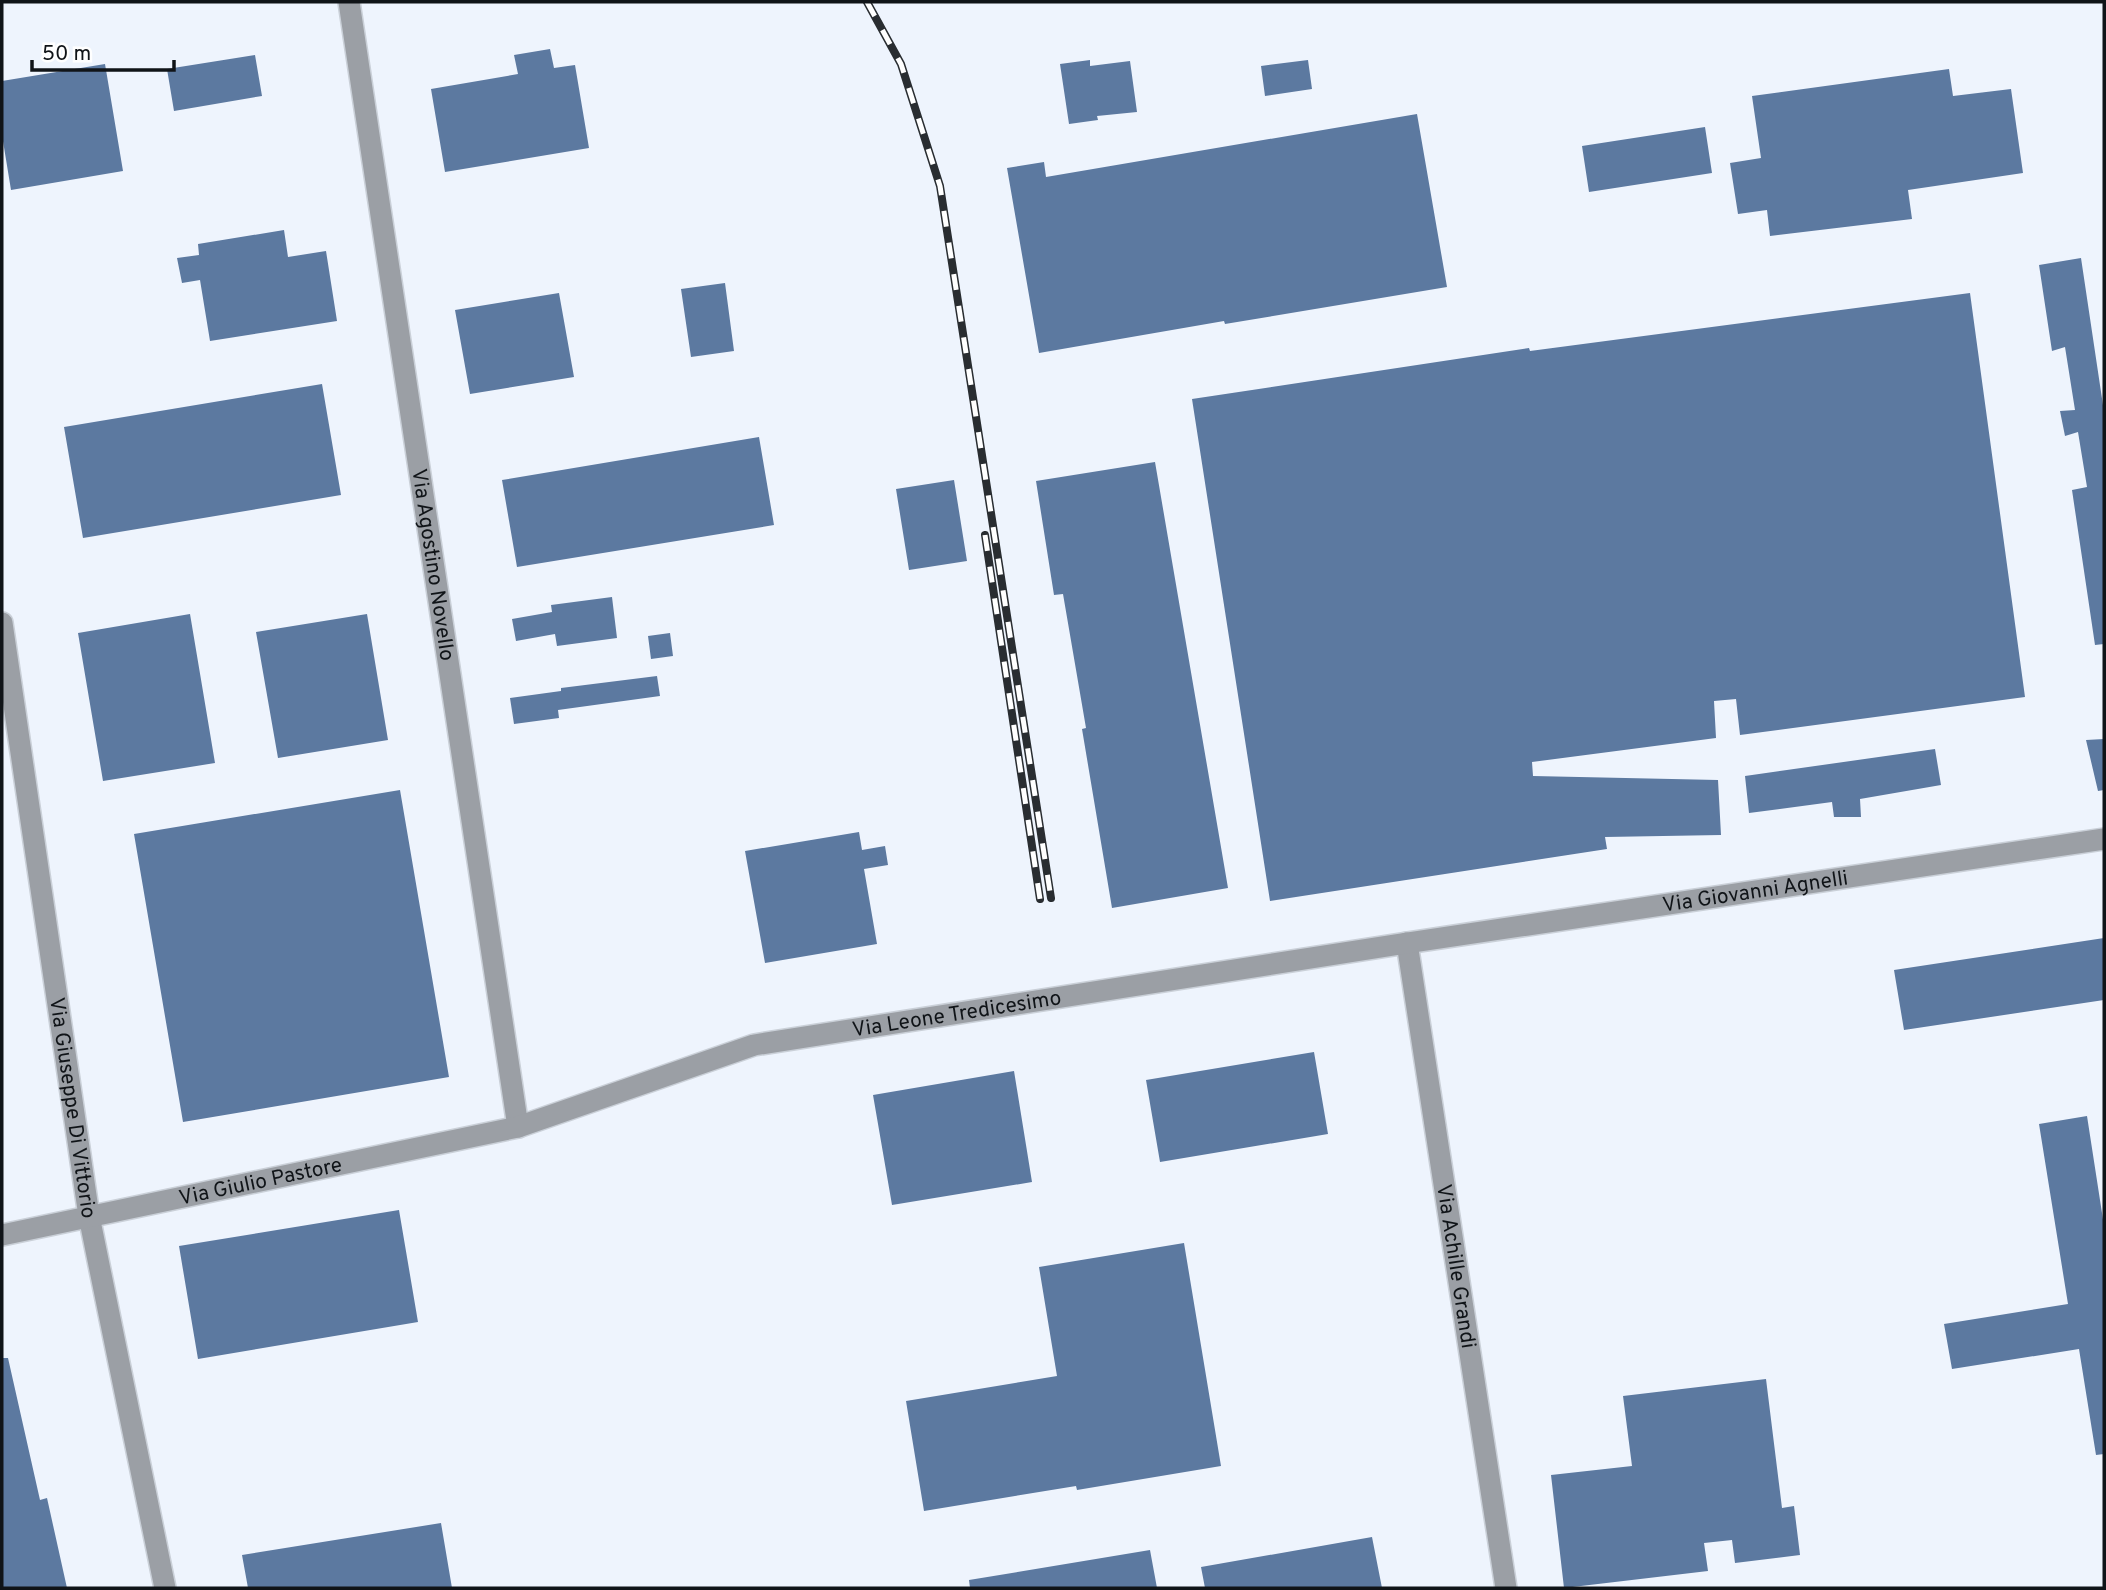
<svg xmlns="http://www.w3.org/2000/svg" width="2106" height="1590" font-family="Overpass,sans-serif">
<rect width="100%" height="100%" fill="#eef4fd"/>
<path fill="#5c79a0" d="M550,49l4,19 21,-3 14,83 -144,24 -14,-83 87,-15 -4,-19z
M255,55l7,41 -88,15 -7,-42z
M1090,60v6l40,-5 7,51 -40,4 1,4 -29,4 -9,-60z
M1308,60l4,29 -47,7 -4,-30z
M105,64l18,107 -112,19 -9,-55v-54z
M1949,69l4,27 58,-7 12,84 -115,17 4,29 -142,17 -3,-26 -29,4 -8,-51 31,-5 -9,-62z
M1417,114l30,173 -222,37 -1,-3 -185,32 -32,-185 37,-6 2,15z
M1705,127l7,46 -123,19 -7,-46z
M284,230l4,27 38,-6 11,70 -127,20 -10,-61 -18,3 -5,-25 22,-3 -1,-11z
M2081,258l23,154v232l-9,1 -23,-155 15,-3 -9,-55 -13,4 -5,-25 15,-1 -10,-63 -13,4 -13,-86z
M725,283l9,68 -43,6 -10,-68z
M559,293l15,84 -104,17 -15,-84z
M1970,293l55,404 -285,38 -4,-36 -22,2 2,37 -184,24 1,14 185,4 3,55 -116,2 2,12 -337,52 -78,-502 337,-51 1,3z
M322,384l19,111 -258,43 -19,-111z
M759,437l15,88 -257,42 -15,-87z
M1155,462l73,426 -116,20 -30,-179 4,-1 -23,-134 -9,1 -18,-114z
M954,480l13,81 -58,9 -13,-81z
M612,597l5,41 -60,8 -2,-12 -39,7 -4,-22 40,-7 -1,-7z
M190,614l25,149 -112,18 -25,-148z
M367,614l21,126 -110,18 -22,-126z
M670,633l3,23 -22,3 -3,-23z
M657,676l3,20 -102,14 1,8 -45,6 -4,-26 51,-7v-3z
M2104,739v51l-6,1 -12,-51z
M1935,749l6,36 -81,14 1,18h-27l-2,-15 -83,11 -4,-37z
M400,790l49,287 -266,45 -49,-288z
M859,832l3,18 23,-4 3,19 -24,4 13,75 -112,19 -20,-112z
M2104,938v62l-200,30 -10,-60z
M1314,1052l14,82 -168,28 -14,-82z
M1014,1071l18,111 -140,23 -19,-110z
M2087,1116l17,110v228l-8,1 -17,-106 -127,20 -8,-45 124,-20 -29,-180z
M399,1210l19,112 -220,37 -19,-113z
M1184,1243l37,223 -144,24 -1,-4 -152,25 -18,-110 151,-25 -18,-109z
M2,1358h6l32,142 7,-2 20,90h-65z
M1766,1379l16,129 12,-2 6,49 -65,8 -3,-23 -28,3 4,28 -144,17 -13,-113 81,-9 -9,-70z
M441,1523l11,65h-204l-6,-33z
M1372,1537l10,51h-177l-4,-21z
M1150,1550l7,38h-187l-1,-8z"/>
<g fill="none" stroke-linecap="round" stroke-linejoin="round">
<defs>
<g id="minor">
<path id="s1" d="M349,2l169,1125"/>
<path id="s2" d="M2,623l87,593 76,372"/>
<path id="s3" d="M1407,943l99,645"/>
<path id="s4" d="M2,1235l516,-108 236,-82 653,-102 697,-104"/>
</g>
</defs>
<use href="#minor" stroke="#cad0d8" stroke-width="24"/>
<use href="#minor" stroke="#9b9fa5" stroke-width="21"/>
<defs>
<path id="rail" d="M867,2l34,62 39,122 111,712
M985,535l55,364"/>
</defs>
<use href="#rail" stroke="#292d31" stroke-width="8"/>
<use href="#rail" stroke="#fff" stroke-width="5" stroke-dasharray="16" stroke-linecap="butt"/>
</g>
<g text-anchor="middle" stroke-width="6" stroke-linejoin="round" paint-order="stroke">
<g font-size="21" fill="#101418" stroke="#fff">
<text dy="7" stroke="none"><textPath href="#s1" startOffset="569">Via Agostino Novello</textPath></text>
<text dy="7" stroke="none"><textPath href="#s4" startOffset="1790">Via Giovanni Agnelli</textPath></text>
<text dy="7" stroke="none"><textPath href="#s4" startOffset="982">Via Leone Tredicesimo</textPath></text>
<text dy="7" stroke="none"><textPath href="#s2" startOffset="490">Via Giuseppe Di Vittorio</textPath></text>
<text dy="7" stroke="none"><textPath href="#s4" startOffset="264">Via Giulio Pastore</textPath></text>
<text dy="7" stroke="none"><textPath href="#s3" startOffset="327">Via Achille Grandi</textPath></text>
</g>
</g>
<rect width="2106" height="1590" fill="none" stroke="#101418" stroke-width="7"/>
<path d="M32 60v10h142v-10" fill="none" stroke="#101418" stroke-width="3.5"/>
<text x="42" y="60" font-size="21" fill="#101418" stroke="#ffffff" stroke-width="5" paint-order="stroke">50 m</text>
</svg>
